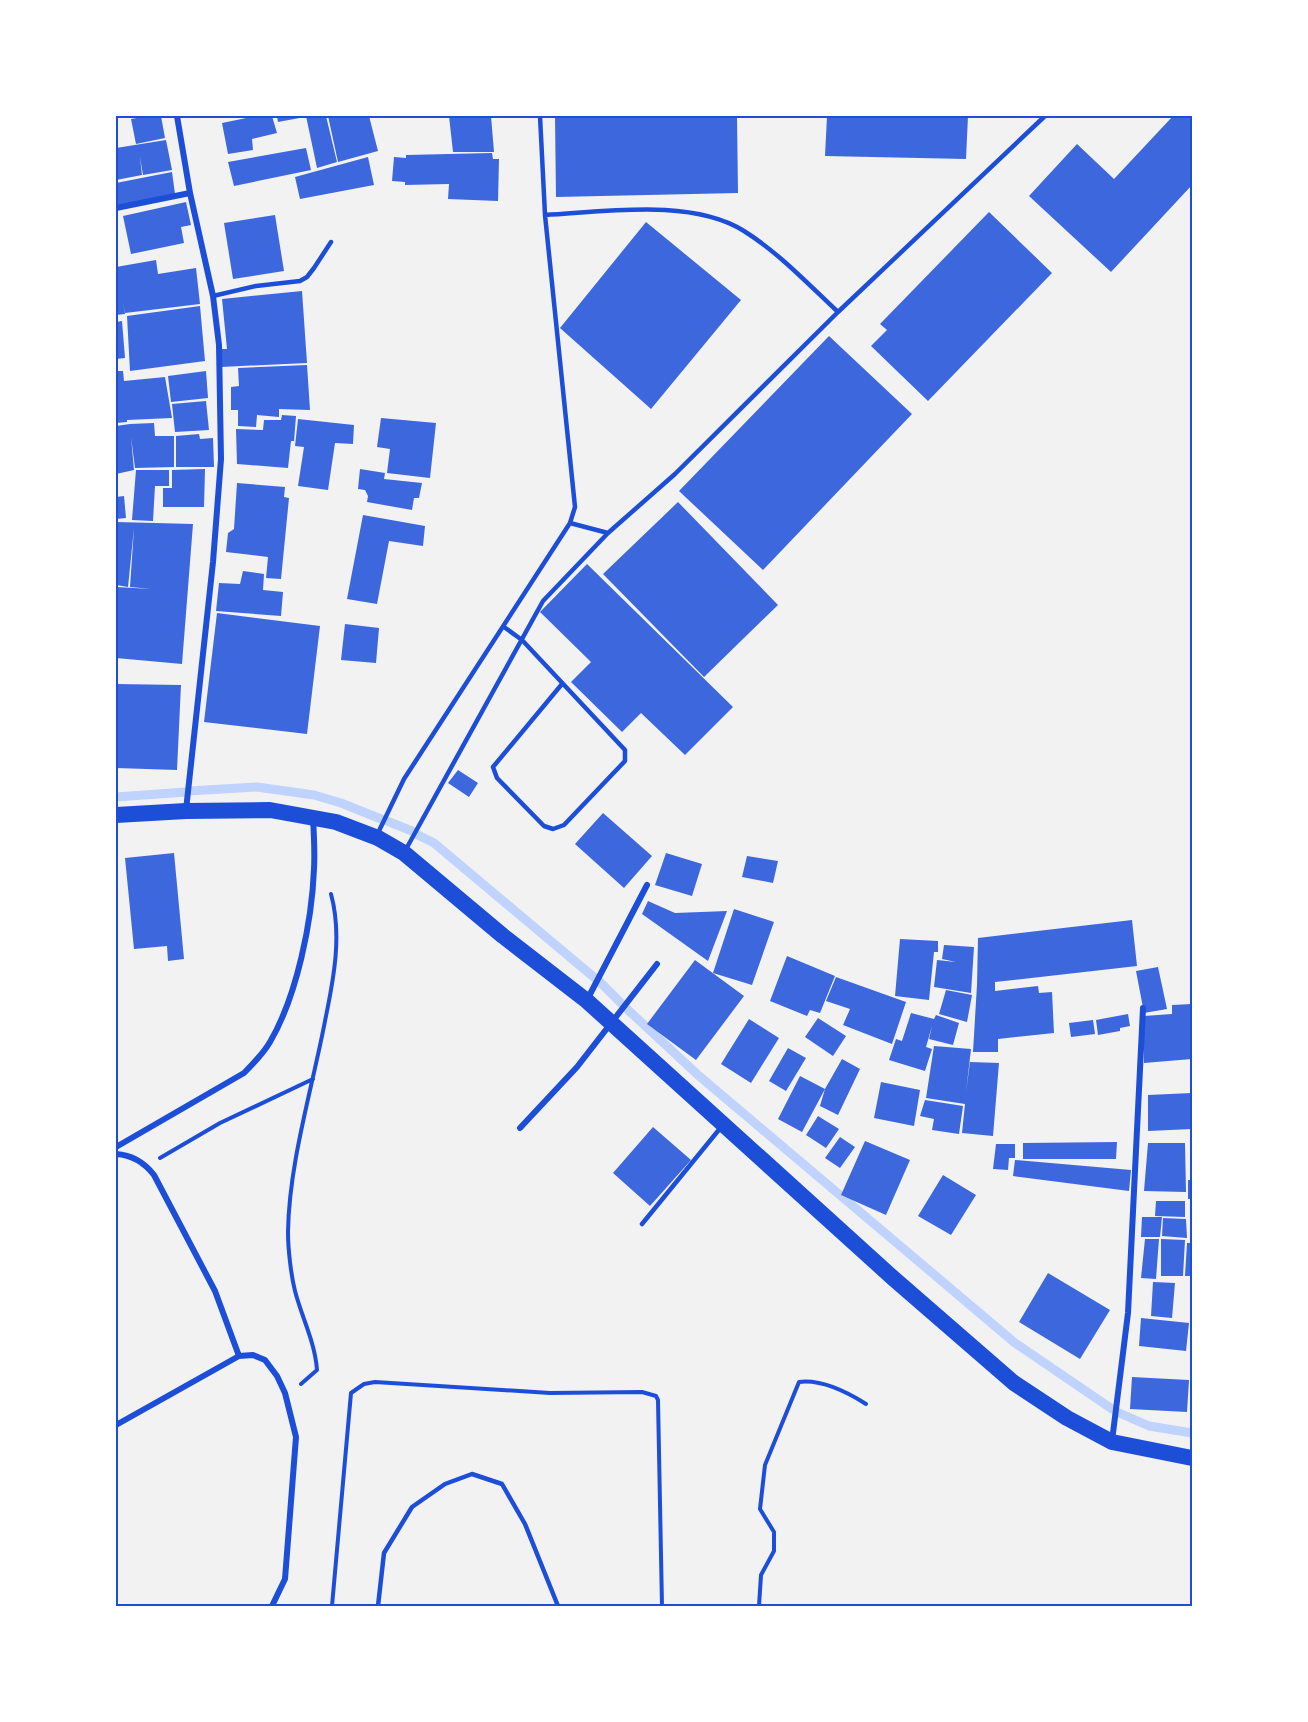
<svg xmlns="http://www.w3.org/2000/svg" width="1308" height="1722" font-family="'Titillium Web',sans-serif">
<rect width="100%" height="100%" fill="#f2f2f2"/>
<g fill="none" stroke-linecap="round" stroke-linejoin="round">
<path stroke="#bfd3fe" stroke-width="9" d="M189,791l68,-4 57,8 27,8 40,16
M116,797l70,-5
M387,821l25,10
M416,834l18,9 162,136
M600,982l21,21
M627,1009l71,66 317,268 97,66
M1117,1412l32,14 43,7"/>
</g>
<path fill="#3d67dc" d="M148,116h13l4,22 -29,6 -5,-25z
M256,116h16l5,17 -25,6 1,11 -25,4 -6,-31z
M277,116h28v1l-27,5z
M306,116h20l11,46 -20,6z
M328,116h41l9,35 -40,11z
M449,116h42l3,36h-41z
M555,116h182l1,77 -182,4z
M827,116h141l-2,43 -141,-3z
M1173,116h19v69l-81,87 -82,-76 48,-52 37,35z
M166,140l6,30 -29,5 -3,-18 2,18 -26,5v-32z
M306,148l5,22 -77,16 -6,-24z
M492,153l1,6h6l-1,42 -50,-2 1,-15 -44,1v-3l-13,-1 2,-24 12,1v-3z
M368,157l6,28 -74,14 -5,-22z
M172,172l3,22 -59,13v-24z
M186,202l5,23 -10,2 3,16 -53,11 -8,-38z
M989,212l63,61 -124,128 -57,-55 16,-16 -7,-6z
M275,215l9,56 -51,8 -9,-56z
M646,222l95,78 -90,109 -91,-81z
M156,260l2,14 38,-6 4,36 -75,9 -2,-11 2,12 -9,1v-48z
M302,291l5,72 -86,4 -1,-18h7l-5,-50z
M200,306l5,55 -75,10 -3,-55z
M122,321l3,37 -9,1v-37z
M829,336l83,78 -149,156 -84,-79z
M307,365l3,45 -31,-1v8l-22,-2 -1,12 -18,-1v-16h-7v-23l8,-1 -1,-18z
M116,371h7l1,10 41,-4 7,41 -45,2v2l-11,1z
M206,371l2,27 -37,4 -3,-26z
M206,401l3,29 -34,2 -3,-28z
M282,415l14,1 -2,25h-3l-3,27 -51,-4 -1,-35 27,1 1,-10h17z
M381,418l55,5 -6,55 -43,-5 3,-24 -13,-2z
M298,419l56,6 -1,19 -18,-1 -7,47 -30,-4 6,-39 -9,-1z
M154,423l1,13h19v31l-39,1 -4,-31 3,33 -18,4v-48l14,-2z
M199,434l1,5 13,-1 1,29h-38v-31z
M205,469l-1,38h-41v-19h9v-18z
M360,469l25,4 -1,6 38,4 -3,15h-5l-2,12 -45,-8 1,-6 -3,-6 -7,-1z
M136,470h33v16h-14l-2,35 -21,-1z
M237,483l48,4 -1,10 5,1 -8,81 -15,-1 2,-21 -42,-5 2,-19 6,-4z
M124,496l2,22 -10,1v-22z
M678,502l100,103 -74,72 -101,-103z
M363,515l62,11 -2,20 -34,-5 -12,63 -30,-5z
M116,522l77,2 -11,140 -66,-6v-71l36,2 -22,-2 4,-59 -6,59 -12,-2z
M587,564l146,143 -48,48 -44,-42 -19,19 -51,-50 20,-20 -51,-50z
M243,571l21,3 -1,16 20,2 -2,24 -65,-5 3,-28 21,1z
M217,613l103,13 -13,108 -103,-12z
M345,624l34,4 -3,35 -35,-3z
M116,684l65,1 -4,85 -61,-2z
M458,770l20,13 -9,14 -21,-14z
M603,813l49,43 -28,32 -49,-44z
M174,853l10,106 -16,2 -1,-15 -33,3 -9,-91z
M666,853l36,11 -10,32 -37,-11z
M747,856l31,5 -5,22 -31,-6z
M648,901l27,12 52,-2 -19,50 -66,-47z
M734,909l40,13 -22,63 -39,-12z
M1132,920l5,46 -142,16v9l43,-5 1,7 13,-1 2,41 -56,6v13h-25l4,-67 1,-47z
M900,939l38,2v11h-4l-5,48 -34,-4z
M944,945l30,2 -3,46 -37,-6 3,-27 19,2 -14,-3z
M787,956l48,20 -15,37 -10,-3 -3,6 -37,-15z
M695,960l49,36 -48,64 -49,-36z
M1158,967l9,42 -23,4 -8,-42z
M836,977l70,25 -14,42 -49,-19 7,-16 -24,-8z
M946,990l26,5 -5,27 -28,-8z
M1192,1004v55l-48,4v-47l28,-2v-9z
M911,1013l23,6 2,-4 23,8 -6,22 -24,-6 3,-13 -6,21 6,2 -7,22 -36,-11 7,-21 6,2z
M1128,1014l2,12 -10,2v3l-22,4 -2,-15z
M818,1018l28,18 -13,20 -28,-19z
M749,1019l30,19 -28,45 -30,-19z
M1093,1020l2,14 -24,3 -2,-14z
M934,1046l37,3 -5,43 4,-30 29,1 -6,73 -31,-3 3,-29 -39,-6z
M788,1048l18,10 -20,33 -17,-10z
M842,1059l18,10 -22,46 -18,-9 5,-17z
M800,1076l25,13 -23,43 -24,-13z
M881,1082l39,8 -6,36 -40,-8z
M1192,1093v36l-44,2v-36z
M925,1100l38,6 -4,28 -27,-4 2,-11 -14,-3z
M818,1116l21,13 -13,19 -20,-13z
M653,1127l38,33 -41,46 -37,-33z
M840,1137l15,10 -15,21 -15,-10z
M865,1141l45,19 -24,55 -45,-20z
M1117,1142l-1,17h-93v-16z
M1148,1143h37l1,49 -42,-1z
M996,1144h19v14h-6l-1,12 -15,-1z
M1015,1160l116,10 -2,21 -116,-15z
M943,1175l33,20 -25,40 -33,-19z
M1188,1180h4v19h-4z
M1156,1201h29v16l-30,-1z
M1142,1217h20l-2,20h-19z
M1163,1218l23,1 1,19 -25,-2z
M1145,1239h14l-3,40 -15,-1z
M1161,1239l24,1 -2,36h-22z
M1187,1243h5v33h-7z
M1048,1273l62,37 -30,49 -61,-37z
M1153,1282l22,1 -3,35 -21,-2z
M1141,1318l48,5 -3,28 -47,-5z
M1132,1377l57,3 -2,32 -57,-3z"/>
<g fill="none" stroke-linecap="round" stroke-linejoin="round">
<path stroke="#1d4ed8" stroke-width="4" d="M160,1158l60,-35 93,-44
M301,1384l16,-14c-2,-28 -15,-52 -22,-79 -4,-16 -7,-42 -7,-59 1,-70 25,-146 38,-216 8,-39 16,-82 5,-122
M332,1606l19,-213 13,-9 11,-2 175,11 92,-1 14,4 2,4 4,206
M759,1606l2,-31 13,-24v-19l-14,-23 5,-44 34,-83c23,-3 48,10 67,22"/>
<path stroke="#1d4ed8" stroke-width="4.5" d="M545,215c60,-3 146,-17 199,16 35,22 64,53 94,81
M213,296l43,-10 44,-5 7,-4 7,-9 17,-26
M570,523l38,10
M504,627l18,13 103,110v11l-61,64 -11,4 -9,-3 -47,-48 -4,-11 69,-83
M377,835l27,-56 166,-256 5,-16 -30,-292 -5,-99
M405,851l138,-250 65,-68 67,-59 163,-162 207,-196
M642,1224l80,-98
M378,1606l6,-53 28,-46 33,-23 27,-10 30,10 23,40 33,82"/>
<path stroke="#1d4ed8" stroke-width="6" d="M177,116l13,77 23,103 6,49 2,114 -8,103 -27,248
M116,208l74,-15
M587,1000l60,-115
M520,1128l57,-61 80,-103
M116,1147l128,-74c10,-10 19,-19 26,-31 27,-46 42,-121 44,-173 1,-17 0,-34 -1,-51
M116,1154c16,1 28,8 38,21l61,116 24,65
M116,1425l123,-69 14,-1 12,5 12,16 8,17 11,44 -11,142 -13,27
M1112,1441l16,-128 15,-305"/>
<path stroke="#1d4ed8" stroke-width="16" d="M116,815l70,-4 84,-1 66,12 42,16 26,15 99,83 84,65 306,277 121,105 53,35 45,24 80,16"/>
</g>
<rect width="1308" height="1722" fill="none" stroke="#ffffff" stroke-width="234"/>
<rect x="117" y="117" width="1074" height="1488" fill="none" stroke="#1d4ed8" stroke-width="2"/>
</svg>
